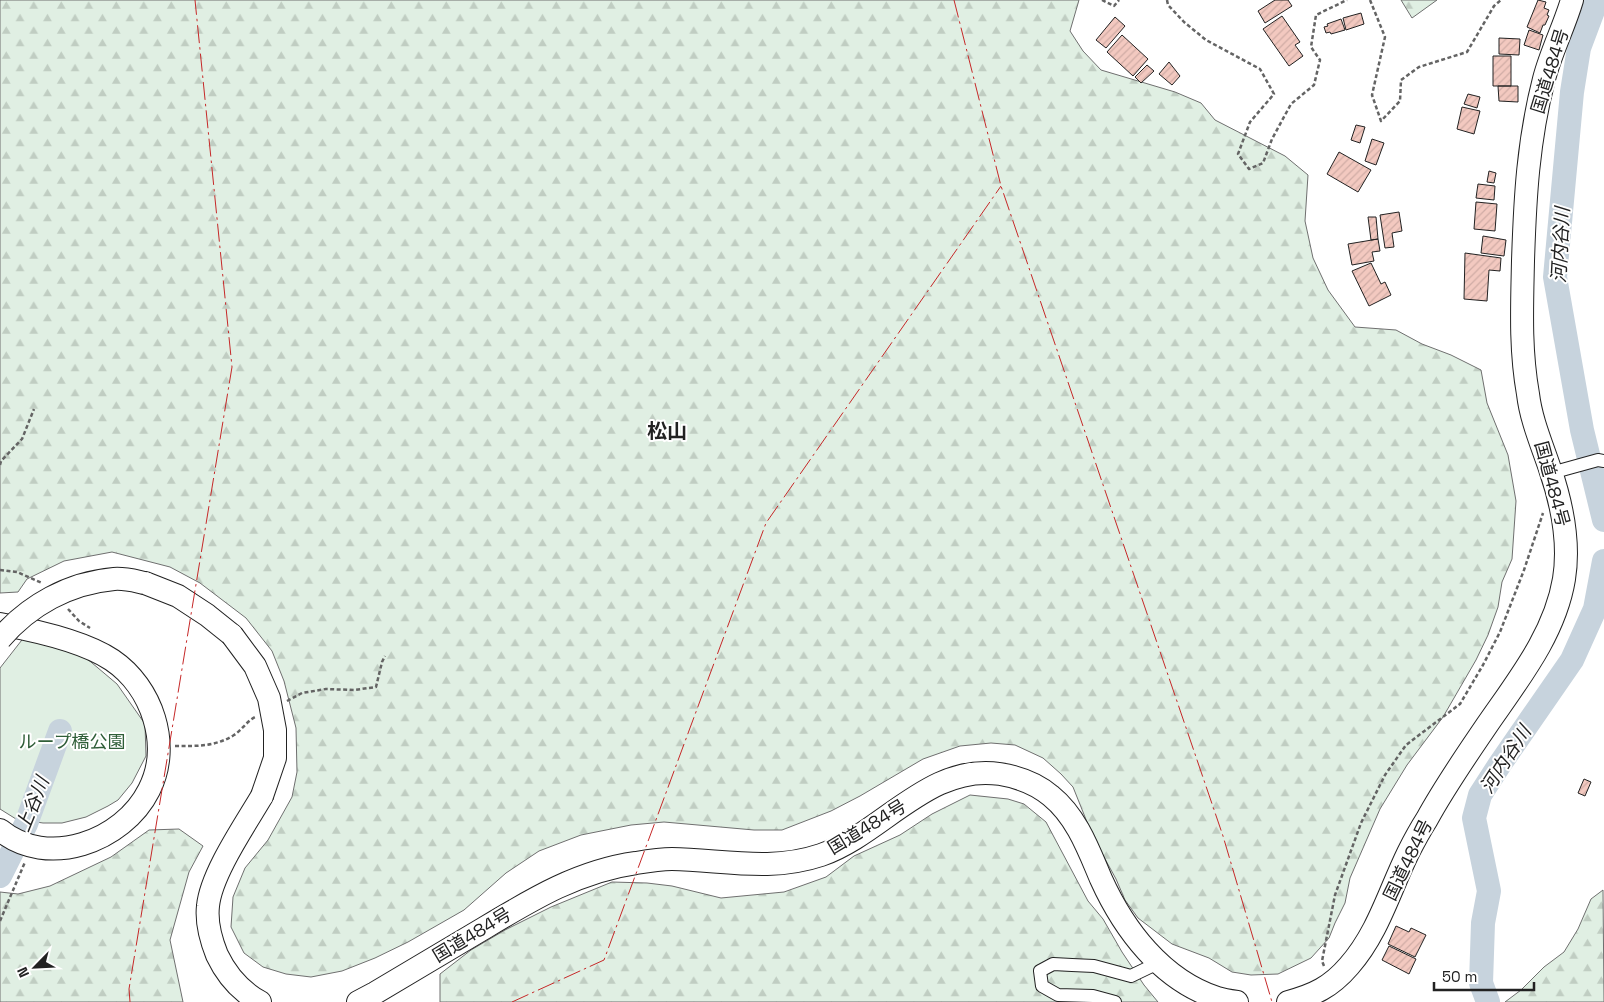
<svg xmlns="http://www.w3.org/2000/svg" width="1604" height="1002" font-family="'Space Grotesk','Noto Sans JP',sans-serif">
<defs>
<pattern id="forest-firs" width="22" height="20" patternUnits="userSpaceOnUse" patternTransform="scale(1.25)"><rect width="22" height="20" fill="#e0efe3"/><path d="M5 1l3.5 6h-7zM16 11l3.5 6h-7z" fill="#c0cdc2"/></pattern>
<pattern id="building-hatch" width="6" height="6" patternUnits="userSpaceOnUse" patternTransform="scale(1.25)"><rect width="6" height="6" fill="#f3c9c0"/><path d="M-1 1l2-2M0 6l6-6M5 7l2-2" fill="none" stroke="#d0aca5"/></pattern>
</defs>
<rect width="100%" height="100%" fill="#fff"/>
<path fill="#e0efe3" stroke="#6f6f6f" d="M25,636l60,21 32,27 28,40 1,32 -14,27 -14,17 -10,6 -22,11 -24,6h-19l-27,-4 -16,-10v-141z"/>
<path fill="url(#forest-firs)" stroke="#6f6f6f" d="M0,0h1079l-9,31 13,20 18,19 74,22 26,11 14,17 70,36 23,19 -3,46 8,37 15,32 27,37 41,3 26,14 29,11 30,15 6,33 21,52 8,46 -4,58 -10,23 -4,25 -10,28 -12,25 -33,57 -36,48 -27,44 -30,69 -5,25 -10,20 -6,15 -18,20 -33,16 -27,1 -19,-3 -23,-14 -37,-14 -34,-26 -13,-18 -9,-21 -23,-42 -20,-50 -12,-13 -18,-16 -28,-13 -24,-2 -31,3 -37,13 -63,37 -29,15 -49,19h-28l-90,-8 -33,3 -50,10 -42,16 -33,22 -42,37 -56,32 -33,16 -33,13 -31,6 -25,-3 -23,-7 -19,-14 -13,-26 2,-30 12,-29 23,-28 24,-43 5,-25 -1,-44 -12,-47 -12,-30 -26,-33 -46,-35 -30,-16 -58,-15 -48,9 -37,18 -9,13 -18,1z
M1401,0h36l-25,18z
M970,795l38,4 16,5 22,18 42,79 15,18 19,33 22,33 14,17h-718v-28l31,-24 34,-20 46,-23 61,-25 35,1 25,3 49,12 63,-6 42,-15 28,-21 46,-21 32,-21z
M179,829l24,17 -14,26 -19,68 13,62h-183v-110l18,2 32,-8 61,-29 38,-27z
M1603,890l1,112h-99l16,-12 23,-23 20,-15 14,-23 13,-30z"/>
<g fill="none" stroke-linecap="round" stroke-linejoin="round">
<path stroke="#c7d3dd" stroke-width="24" d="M1597,0l-18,48 -7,44 -17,185 27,153 22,90
M0,876l26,-52 34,-93
M1488,1002l-7,-19 2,-60 6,-32 -15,-73 6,-23 20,-31 72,-104 23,-51 9,-48"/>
</g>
<path fill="url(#building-hatch)" stroke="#222" d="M1275,0h13l4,6 -27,17 -7,-12z
M1538,0l8,2 -2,6 5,2 -2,5 2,1 -4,9h-2l-3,8 -13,-6z
M1361,13l3,11 -18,6 -3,-12z
M1282,16l18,26 -5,3 8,11 -14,10 -26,-37z
M1115,17l10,9 -19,22 -10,-8z
M1341,19l4,11 -14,4 -1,-2 -4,1 -2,-6 4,-1 -1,-2z
M1529,30l14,5 -4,15 -15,-5z
M1122,35l26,24 -15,17 -26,-24z
M1499,38l21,1 -1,16 -20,-1z
M1493,56h18v30h-18z
M1169,62l11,14 -8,9 -13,-11z
M1147,65l7,6 -13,12 -6,-6z
M1498,86h20v16l-19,-1z
M1468,94l12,3 -3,11 -13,-4z
M1462,107l18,4 -6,23 -17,-5z
M1356,125l9,2 -5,16 -9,-3z
M1372,139l12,4 -8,22 -11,-4z
M1339,152l32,18 -13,22 -31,-18z
M1489,171l7,2 -2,10 -7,-1z
M1478,184l17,2 -1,14 -18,-2z
M1476,202l21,2 -2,27 -21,-2z
M1399,212l3,19 -10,2 2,14 -9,1 -5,-33z
M1368,217h8l2,22 -7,1z
M1483,236l23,4 -2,16 -23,-3z
M1378,239l2,12 -8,1 2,9 -22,4 -4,-21z
M1465,253l36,5 -1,13 -11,-1 -2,31 -23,-2z
M1371,263l10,21 4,-2 6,13 -22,11 -17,-35z
M1584,779l7,3 -6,14 -7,-3z
M1396,926l13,6 2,-4 15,7 -11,22 -27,-13z
M1389,946l27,13 -7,15 -27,-14z"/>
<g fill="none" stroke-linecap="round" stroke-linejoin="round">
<defs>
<path id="street" d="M1551,473l47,-13 6,1
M1115,1002l-22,-6 -35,-1 -16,-9 -2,-15 13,-7 19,1 22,1 37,10 27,-13"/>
<path id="highway" d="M145,583l33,13 29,19 25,20
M0,624c33,6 84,17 112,36 40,27 60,85 37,130 -26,52 -102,79 -149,40
M260,1002c-20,-11 -33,-26 -43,-47 -6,-15 -11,-32 -9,-49 3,-32 37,-81 54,-110
M358,1002l17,-9c35,-21 71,-42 106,-63 50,-30 97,-59 155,-67 12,-2 24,-4 36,-4 51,1 99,13 149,-4 61,-21 108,-92 179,-81 18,3 37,10 51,22 26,21 38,55 50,83 23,51 61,101 116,119 6,2 13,3 20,4
M1288,1002c26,-7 43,-15 61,-36 29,-33 40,-74 59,-113 6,-12 12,-23 19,-34 18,-33 39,-63 60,-94 31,-45 68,-91 77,-146 6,-37 -2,-75 -14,-110 -8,-24 -19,-49 -22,-75 -8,-45 -6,-87 -5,-133 2,-63 5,-120 21,-182 7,-27 20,-52 28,-79"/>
</defs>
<use href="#street" stroke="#222" stroke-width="14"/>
<use href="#highway" stroke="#222" stroke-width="24"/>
<path stroke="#646464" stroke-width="2.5" stroke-dasharray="4 2.5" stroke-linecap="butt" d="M1102,0l12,6 5,-6
M1167,0l1,5 16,17 22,18 54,29 14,25 -24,28 -12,32 11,15 14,-6 9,-24 19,-35 23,-19 6,-25 -9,-13 5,-32 31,-15
M1370,0l15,37 -13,58 9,26 19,-20 1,-21 18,-13 48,-15 27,-46 7,-6
M0,465l1,-4 21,-22 12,-30
M0,570l17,2 25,11
M68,609l11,12 11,7
M287,701l15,-8 24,-4 28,1 22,-3 6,-25 3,-6
M175,746c21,0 40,1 59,-11 8,-5 13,-14 21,-18
M0,921l25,-59
M1324,966l-2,-5 13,-66 26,-72 24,-48 21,-30 54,-41 23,-39 17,-33 24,-62 19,-57"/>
<use href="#street" stroke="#fff" stroke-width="12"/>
<use href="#highway" stroke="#fff" stroke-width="22"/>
<defs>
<path id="highway-bridge" d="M232,635l23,31 14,32 6,32v28l-13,38
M0,639c29,-34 69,-56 114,-60 10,-1 21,2 31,4"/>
</defs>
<use href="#highway-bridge" stroke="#222" stroke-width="24" stroke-linecap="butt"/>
<use href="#highway-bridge" stroke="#fff" stroke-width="22"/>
<path stroke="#c62828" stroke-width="1" stroke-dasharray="18 4 2.5 4" stroke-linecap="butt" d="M954,0l47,186 222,650 49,166
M130,1002l-1,-13 103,-622 -37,-367
M512,1002l92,-42 162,-437 235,-337"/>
</g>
<g text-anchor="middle" stroke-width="4" stroke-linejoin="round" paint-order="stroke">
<g font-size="18" fill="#222" stroke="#fff">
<text transform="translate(1550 71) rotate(-73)" y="6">国道484号</text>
<text transform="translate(1552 484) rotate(75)" y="6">国道484号</text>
<text transform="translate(867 827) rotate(-31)" y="6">国道484号</text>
<text transform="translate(1408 860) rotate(-64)" y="6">国道484号</text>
<text transform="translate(472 935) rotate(-31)" y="6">国道484号</text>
</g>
<g font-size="18" fill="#2f5e38" stroke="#fff">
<text x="72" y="748">ループ橋公園</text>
</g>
<g font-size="19" font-style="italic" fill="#222" stroke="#fff">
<text transform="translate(1560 245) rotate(-87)" y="7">河内谷川</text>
<text transform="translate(1505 759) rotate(-57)" y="7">河内谷川</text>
<text transform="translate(32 804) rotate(-68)" y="7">上谷川</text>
</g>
<g font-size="20" font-weight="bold" fill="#222" stroke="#fff">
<text x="667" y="438">松山</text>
</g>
</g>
<g transform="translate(35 967) rotate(246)" stroke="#ffffff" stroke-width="4" paint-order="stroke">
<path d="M0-4L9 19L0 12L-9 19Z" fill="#222222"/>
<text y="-8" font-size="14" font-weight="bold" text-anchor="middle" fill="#222222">N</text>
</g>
<path d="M1434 982v8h100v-8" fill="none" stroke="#222222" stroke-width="2.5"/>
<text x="1442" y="982" font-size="15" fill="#222222" stroke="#ffffff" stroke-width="4" paint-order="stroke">50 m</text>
</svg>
